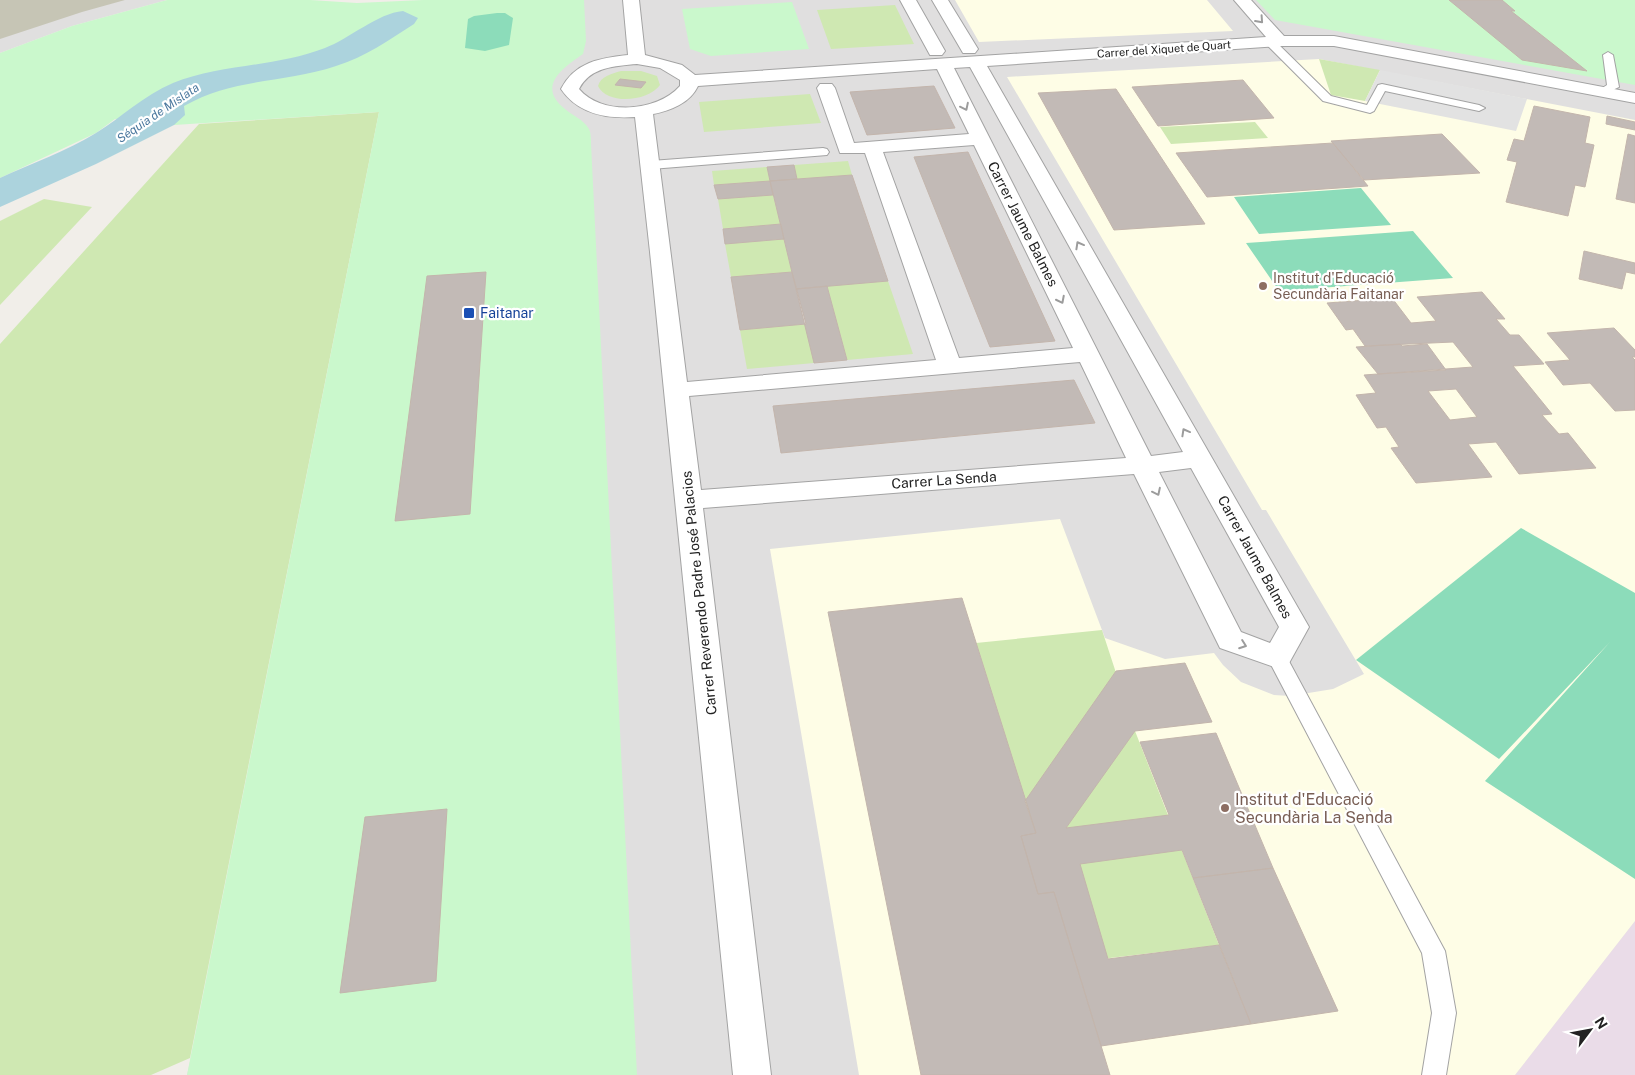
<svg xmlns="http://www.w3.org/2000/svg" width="1635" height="1075" font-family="'Public Sans',sans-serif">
<rect width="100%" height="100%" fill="#f1eee9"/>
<path fill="#e0dfdf" d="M0,0h167l-95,26 -72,27z
M426,0h1209v1075h-1448z"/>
<path fill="#eadce8" d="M1635,921v154h-120z"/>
<path fill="#fefde6" d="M955,0h252l26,31 -254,11z
M1319,59l316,61v801l-120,154h-656l-89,-526 290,-30 45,119 60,21 49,-6 9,12 18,17 33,13 16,1 43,-7 31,-15 -98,-164h-4l-255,-433z"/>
<path fill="#c6c5b5" d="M0,0h125l-43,12 -82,27z"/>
<path fill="#cfe8b2" d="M895,5l19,39 -83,5 -14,-39z
M1319,59l61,11 -15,31 -34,-6z
M621,71h20l16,5 3,9c-11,16 -52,21 -62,1 3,-10 13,-12 23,-15z
M810,94l11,29 -117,9 -5,-30z
M379,112l-189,946 -39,17h-151v-731l199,-220z
M1255,122l13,16 -97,6 -11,-17z
M848,161l4,14 -55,4 -3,-14z
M767,167l3,14 -56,4 -2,-14z
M773,195l8,29 -58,5 -5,-30z
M44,199l48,8 -92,98v-84z
M784,239l8,33 -61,5 -6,-33z
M888,281l25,73 -66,6 -20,-74z
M806,324l8,39 -67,6 -7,-39z
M1102,630l33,101 84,214 -143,17 -100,-319z"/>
<path fill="#caf8cc" d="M167,0h143l47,3 66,-3h161l2,41 -3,13c-20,14 -47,32 -18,55 8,7 18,10 24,20 2,4 2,10 2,15l46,931h-450l192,-963 -205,13 -59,-6 -19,14 -96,45v-125l72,-27z
M1256,0h379v85l-360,-65z
M792,2l17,47 -98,7 -21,-7 -8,-40z"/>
<path fill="#8cdcba" d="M497,13h8l8,5 -4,27 -24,6 -20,-3 3,-29 6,-3z
M1361,188l30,37 -132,9 -25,-37z
M1413,231l40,47 -174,13 -33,-48z
M1521,528l114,65v286l-150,-98 125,-139 -111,117 -143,-99z"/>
<path fill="#e2e2e2" d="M1380,70l147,29 -11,32 -151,-30z"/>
<path fill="#acd3dd" d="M403,11l15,7 -4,6c-25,16 -49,33 -78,42 -51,17 -103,12 -152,40l1,9 -11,10 -78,39 -96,43v-29c32,-15 67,-27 96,-45 26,-16 48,-38 77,-50 48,-19 103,-16 152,-35 24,-9 53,-35 78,-37z"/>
<path fill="#c2bab6" stroke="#c3b5ac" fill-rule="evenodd" d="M1449,0h53l13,11h-4l76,60 -65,-11z
M620,79l26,3 -5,6 -26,-3z
M1243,80l31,38 -116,8 -26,-39z
M934,86l21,42 -88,7 -17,-43z
M1116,89l89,135 -91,6 -76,-137z
M1534,106l56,11 -5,26 9,2 -9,42 -10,-2 -7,31 -62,-14 11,-40 -10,-2 7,-21 10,2z
M1607,116l28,6v8l-29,-6z
M1442,134l38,39 -116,7 -33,-39z
M1628,134l7,2v67l-19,-4z
M1333,143l35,43 -161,11 -31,-44z
M968,152l87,189 -65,6 -76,-190z
M794,165l3,14 -27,2 -3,-14z
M852,175l36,106 -92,8 -26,-108z
M770,181l3,14 -55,4 -4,-14z
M781,224l3,15 -59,5 -2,-15z
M1584,251l51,12v11l-9,-2 -4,17 -43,-10z
M486,272l-16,242 -75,7 32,-245z
M792,272l14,52 -66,6 -9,-53z
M827,286l20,74 -33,3 -18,-74z
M1482,292l23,27h-9l14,16h9l25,29 -31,2 39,48 -10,1 17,19 9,-1 28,35 -77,6 -23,-32 -28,2 24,33 -76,6 -25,-35 8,-1 -13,-20 -9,1 -21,-33 20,-2 -12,-18 109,-8 -20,-25 -88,4 -12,-17 -7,1 -19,-27 65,-5 19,25 25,-2 -19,-24zM1456,389l21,28 -27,3 -22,-29z
M1614,328l21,22v7h-3l3,3v50l-20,1 -25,-28 -27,2 -18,-23 25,-2 -23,-27z
M1400,344l2,2 25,-2 19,26 -68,4 -22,-27z
M1074,380l21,43 -314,30 -8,-47z
M962,598l74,235 -15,3 17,58 16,-2 56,183h-189l-93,-463z
M1185,663l27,59 -77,9 -69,97 103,-13 -29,-73 76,-9 57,135 -80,10 -11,-28 -102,14 28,95 111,-14 32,79 -150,22 -47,-154 -16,2 -17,-58 15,-3 -11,-32 91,-130z
M447,809l-11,172 -96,12 25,-176z
M1273,868l65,143 -87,13 -58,-146z"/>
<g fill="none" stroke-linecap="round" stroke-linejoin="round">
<defs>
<path id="lane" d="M1270,39l4,1 57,56 36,9 11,-20 4,-1 97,21 6,3 -6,3 -94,-20 -11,20 -4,2 -47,-12 -57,-57 -1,-2z
M1608,52l5,3 6,32 -17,8 -6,-3 11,-7 -4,-30z
M823,148l4,1 2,3 -2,3 -176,14 -6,-4 6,-4z
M1277,650l7,2 161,299 11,62 -10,62h-24l10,-62 -10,-60 -155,-296 3,-5z"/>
<path id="street" d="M623,0h16l6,55 37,10 13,10 571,-38 -32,-37h17l33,36h50l301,57v10l-301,-57h-55l-292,20 322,561 -21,38 -11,3 -57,-20 -86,-174 -431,34 68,567h-38l-83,-823 -15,-135c-29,2 -57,-3 -74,-28 14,-27 39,-31 67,-34zM637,64l23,4 20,12v6c-23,26 -78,30 -101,3 11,-22 36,-23 58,-25zM970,67l213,385 -32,4 -197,-388zM937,69l32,65 -115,9 -19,-55 -3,-4h-12l-3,4 23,65h25l71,207 -249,22 -34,-268c17,-3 37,-11 45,-28zM974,145l99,203 -114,10 -76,-206zM1080,362l46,96 -425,32 -12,-94zM1191,468l88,159 -9,16 -29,-11 -82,-160z
M900,0h16l29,51 -3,4h-12z
M932,0h16l30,49 -3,4h-12z"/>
</defs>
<use href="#lane" stroke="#a3a3a3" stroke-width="2"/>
<use href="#street" stroke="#a3a3a3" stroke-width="2"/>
<use href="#lane" fill="#fff" fill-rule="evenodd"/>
<use href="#street" fill="#fff" fill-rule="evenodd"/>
</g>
<defs><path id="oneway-chevron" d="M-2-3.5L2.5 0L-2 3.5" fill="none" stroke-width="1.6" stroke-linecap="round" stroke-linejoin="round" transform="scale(1.25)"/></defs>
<g stroke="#9c9c9c">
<use href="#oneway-chevron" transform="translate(1260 20) rotate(48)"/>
<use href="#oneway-chevron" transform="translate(965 107) rotate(64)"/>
<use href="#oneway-chevron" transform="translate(1079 245) rotate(-119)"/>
<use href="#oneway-chevron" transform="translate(1061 300) rotate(63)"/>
<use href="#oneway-chevron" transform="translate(1185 432) rotate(-119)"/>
<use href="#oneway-chevron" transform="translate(1157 492) rotate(64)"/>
<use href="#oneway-chevron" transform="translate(1243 645) rotate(20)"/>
</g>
<g fill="#8d6e63" stroke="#fff" stroke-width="2">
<circle cx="1263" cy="286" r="5"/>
<circle cx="1225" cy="808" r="5"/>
</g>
<rect fill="#1a4fb4" stroke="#fff" stroke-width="2" x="463" y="307" width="12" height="12" rx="2.5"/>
<g text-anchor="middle" stroke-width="4.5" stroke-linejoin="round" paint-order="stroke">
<g font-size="11" fill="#222" stroke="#fff">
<text transform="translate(1164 49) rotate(-4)" y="4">Carrer del Xiquet de Quart</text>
</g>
<g font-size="12" font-style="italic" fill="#4b789e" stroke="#fff">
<text transform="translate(158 113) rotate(-34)" y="4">Séquia de Mislata</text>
</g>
<g font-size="14" fill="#222" stroke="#fff">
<text transform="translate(1023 224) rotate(63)" y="5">Carrer Jaume Balmes</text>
<text transform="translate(944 480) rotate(-4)" y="5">Carrer La Senda</text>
<text transform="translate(1255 557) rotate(61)" y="5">Carrer Jaume Balmes</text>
<text transform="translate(699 593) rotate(-96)" y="5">Carrer Reverendo Padre José Palacios</text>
</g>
<g font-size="14" fill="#785e54" stroke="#fff" text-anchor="start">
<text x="1273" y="283">Institut d'Educació<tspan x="1273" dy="16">Secundària Faitanar</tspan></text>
</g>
<g font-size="14" fill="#164399" stroke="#fff" text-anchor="start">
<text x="480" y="318">Faitanar</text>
</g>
<g font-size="16" fill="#785e54" stroke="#fff" text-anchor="start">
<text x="1235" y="805">Institut d'Educació<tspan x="1235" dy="18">Secundària La Senda</tspan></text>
</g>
</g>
<g transform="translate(1590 1030) rotate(58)" stroke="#ffffff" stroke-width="4" paint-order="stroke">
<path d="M0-4L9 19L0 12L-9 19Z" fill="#222222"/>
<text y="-8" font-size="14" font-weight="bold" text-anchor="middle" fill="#222222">N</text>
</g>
</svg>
